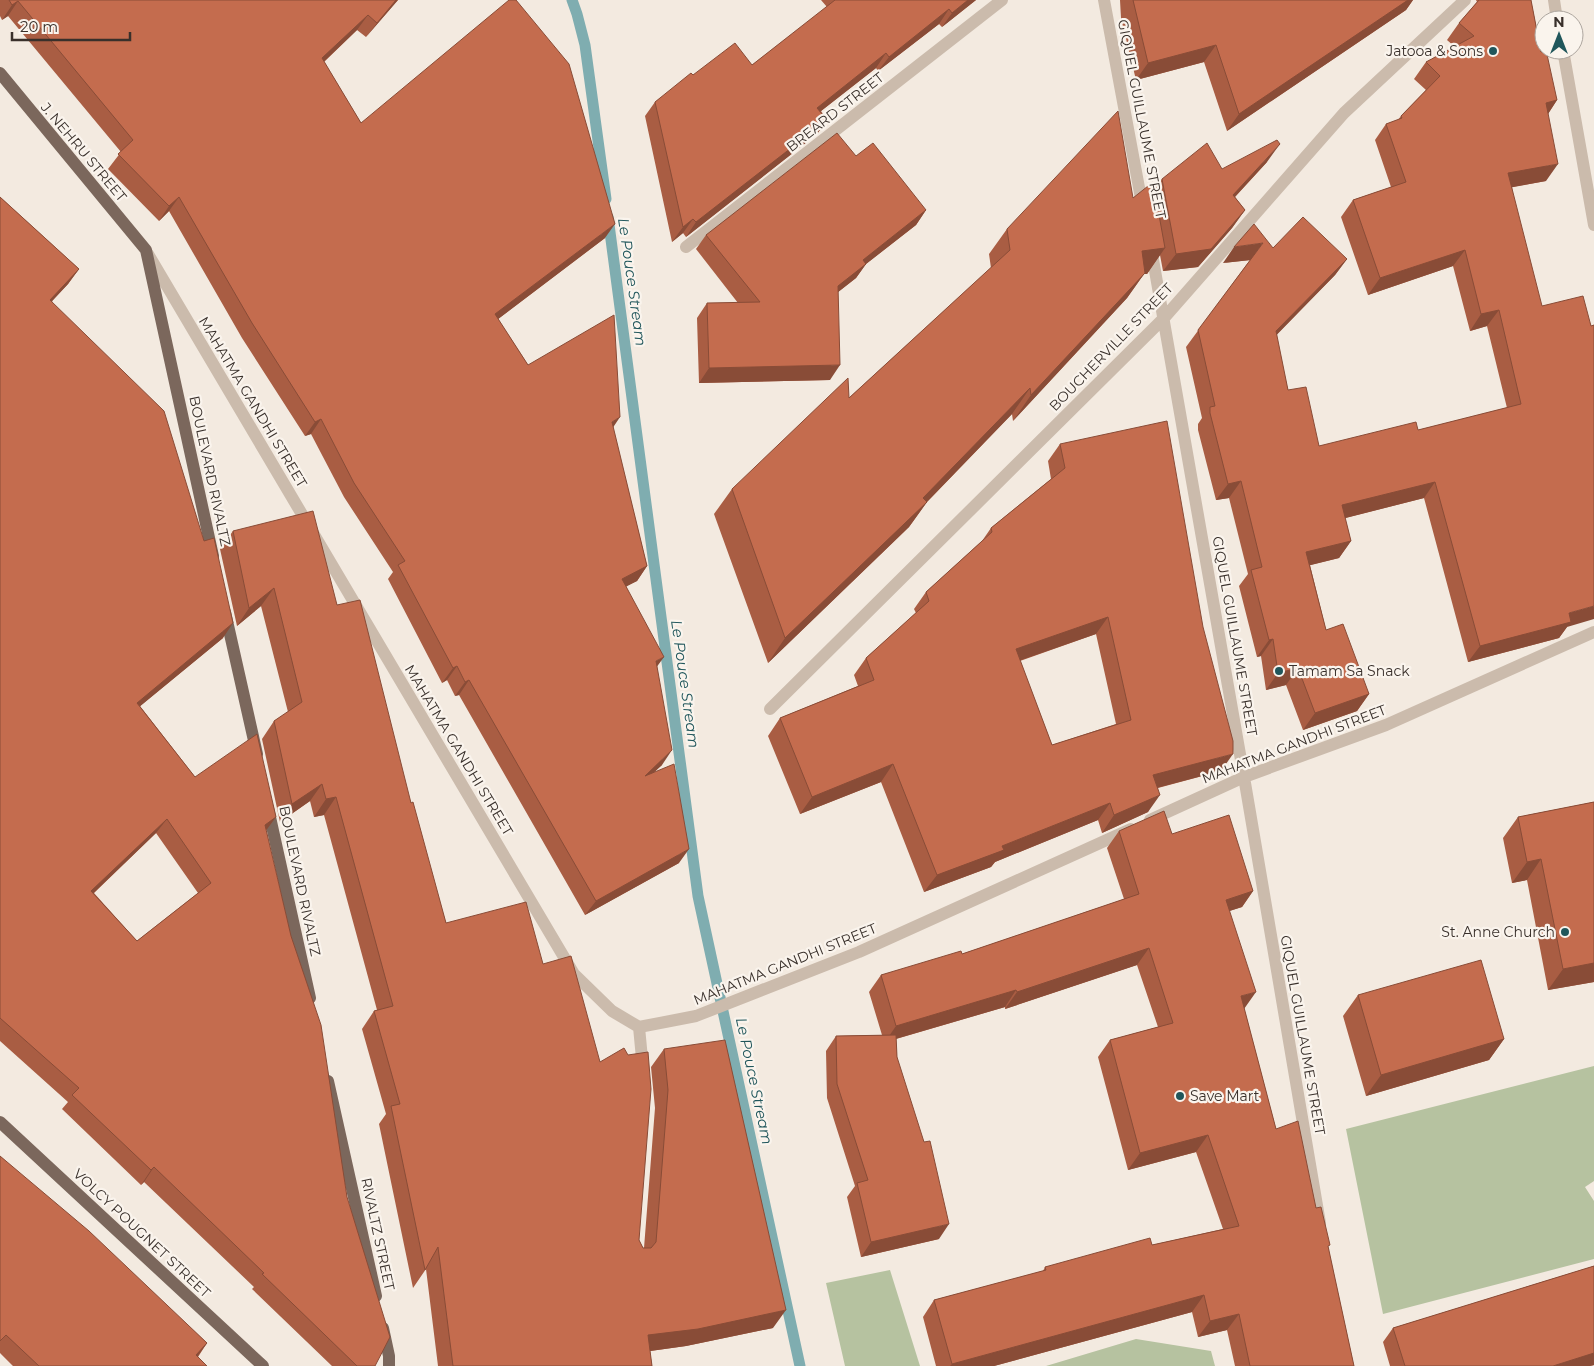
<svg xmlns="http://www.w3.org/2000/svg" width="1594" height="1366" font-family="Montserrat,sans-serif">
<rect width="100%" height="100%" fill="#f3eae0"/>
<path fill="#b6c2a0" d="M1594,1066v115l-9,6 9,14v58l-211,55 -37,-185z
M890,1270l30,96h-75l-19,-83z
M1136,1339l75,12 4,15h-169z"/>
<g fill="none" stroke-linecap="round" stroke-linejoin="round">
<path stroke="#7fadb0" stroke-width="11" d="M572,0l5,14 8,31 21,154
M608,217l90,679 102,470"/>
<path stroke="#cbbbac" stroke-width="12" d="M1104,0l39,209
M1554,0l3,20
M1563,50l31,175
M686,247l316,-247
M1151,248l93,529 76,446
M148,254l426,720 38,37 27,16 57,-11 163,-64 272,-123
M770,709l394,-391 180,-205 121,-113
M1150,820l94,-43 142,-52 208,-93
M639,1027l4,42"/>
<path stroke="#7b675c" stroke-width="12" d="M0,73l146,177 67,306
M225,612l32,142
M268,808l42,190
M328,1081l48,215
M0,1122l263,244
M383,1328l6,28v10"/>
</g>
<path fill="#a95d43" fill-rule="evenodd" d="M0,0h398l-32,37 -9,-7 -33,32 37,61 244,115 -107,81 30,46 85,63 34,138 -10,15 -11,5 31,80 5,99 -8,7 25,91 -94,52 -126,-220 -4,1 -8,-16 -5,3 -54,-104 5,-7 -49,-75 -33,-63 -6,2 -63,-98 -73,-127 -10,10 -51,-52 13,-17 -113,-136 -6,4 -2,-4z
M821,0h155l-34,27 -3,-3 -61,47 -2,-3 -55,43 6,9 -10,14 -131,103 -3,-4 -11,9 -27,-126 10,-14 38,-27 59,-10 75,-58z
M1120,0h293l-7,10 -179,121 -23,-69 -68,18 -15,-62z
M1476,0h55l10,52 16,48 -9,14 -2,67 -34,6 55,440 -8,11 -91,24 -44,-164 -79,20 6,23 -12,17 -29,7 16,65 43,64 -12,17 -54,19 -17,-45 -20,5 -5,-34 -4,1 -18,-71 9,-12 -19,-76 -13,2 -18,-70v-6l4,-6 -16,-71 64,-87 -27,3 50,-15 74,11 -12,16 -59,60 12,55 31,56 99,-16 89,-22 -20,-82 -17,5 -17,-65 -85,29 -27,-78 12,-17 38,-13 -16,-47 11,-16 12,-4 3,-4 25,-26 -12,-11 12,-17 29,-15 -8,-7 12,-17 18,-21z
M856,156l70,54 -10,15 -50,39 -10,14 -18,14 -8,88 -131,3 -2,-65 10,-15h31l-42,-54 10,-14z
M1267,162l-32,35 10,13 -13,18 -34,39 -35,4 -3,-16 -13,19h-3l-17,24 -114,123 -1,-7 -85,88 -18,25 -141,136 -54,-149 18,-25 117,-91 142,-130 -2,-14 18,-25 126,-31 21,-9 8,-10z
M0,197l79,72 -11,15 -16,17 171,337 -83,68 55,71 71,54 81,366 28,169h-43l-80,-77 2,-2 -110,-105 -3,3 -79,-76 6,-7 -68,-61zM156,833l42,60 -61,48 -43,-48z
M1060,444l161,327 -63,17 -10,24 -46,21 -4,-13 -103,42 -4,5 -67,25 -43,-110 -81,32 -32,-78 12,-18 78,-32 -4,-11 12,-17 50,-45 -2,-4 12,-17 56,-51 9,-13 60,-49 -3,-18zM1096,634l20,90 -64,21 -32,-84z
M233,531l104,74 74,198 35,120 97,41 96,276 4,8h1l11,-140 -4,-41 13,-18 109,279 -87,18 -36,5 2,15h-214l-12,-97 -13,19 -34,-164 7,-10 -24,-85 12,-18 3,-1 -53,-195 -10,2 -4,-16 -30,21 -18,-83 12,-18 14,-9 -27,-106 -24,20 -17,-77z
M1594,802v180l-46,8 -21,-110 -15,3 -9,-45 15,-21z
M1119,831l53,3 81,57 -11,16 -13,4 15,97 32,121 40,79 12,39 26,119h-119l-8,-36 -29,7 -6,-25 -198,54h-58l-13,-49 11,-17 109,-29 2,-4 107,-22 71,-16 -27,-77 -68,18 -30,-113 12,-17 48,-13 -21,-62 -132,44v-2l-109,32 1,18 42,182 -78,18 -14,-60 8,-11 -28,-88 -1,-47 10,-15 46,-1 -13,-43 12,-17 81,-21 162,-55 -17,-51z
M1358,995l146,44 -15,21 -123,36 -23,-80z
M0,1156l207,187 -9,14 9,9h-194l-13,-13z
M1594,1266v99l-4,1h-200l-7,-24 10,-14z"/>
<path fill="#894c37" d="M396,0h2l-32,37 11,-14z
M968,0h8l-34,27 10,-14z
M1408,0h5l-7,10 -179,121 12,-17z
M18,1l-10,15 -6,4 10,-15z
M949,9l-10,15 -61,47 11,-14z
M368,15l-11,15 -45,43 10,-15z
M1216,45l-12,17 -68,18 12,-17z
M886,53l-10,15 -69,54 10,-14z
M1557,100l-11,17v-14z
M827,120l-10,14 -131,103 10,-15z
M1280,144l-13,18 -47,51 13,-18z
M1558,164l-12,17 -49,9 11,-17z
M179,197l-10,14 -10,10 10,-15z
M926,210l-10,15 -50,39 -10,14 -28,22 10,-14 25,-26z
M1245,210l-13,18 -34,39 -35,4 13,-17z
M693,219l-10,14 -11,9 11,-15z
M615,224l-10,14 -120,91 10,-15z
M1263,243l-12,17 -28,3 11,-16z
M1165,248l-18,26h-3l-17,24 -114,123 18,-26 111,-144z
M1465,250l-12,16 -85,29 12,-17z
M1347,259l-12,16 -71,73 12,-17z
M79,269l-11,15 -28,30 10,-14z
M1499,310l-12,16 -17,5 11,-17z
M840,365l-10,15 -131,3 10,-15z
M1030,388l-18,26 -87,90 2,-2 -18,25 -141,136 17,-25 138,-140z
M620,417l-10,15 2,-10z
M321,419l-10,15 -6,2 10,-14z
M1241,481l-12,17 -13,2 12,-16z
M1435,482l-11,16 -94,24 12,-17z
M1351,541l-12,17 -44,11 11,-17z
M647,566l-10,15 -25,13 10,-15z
M274,588l-13,18 -24,20 12,-18z
M1594,606v13l-27,8 -8,11 -91,24 12,-16 89,-33z
M1108,617l-12,17 -92,32 12,-17z
M233,623l-10,15 -96,79 10,-14z
M1273,639l-12,17 -4,1 12,-17z
M664,657l-11,15 3,-11z
M457,666l-10,14 -5,3 11,-15z
M1298,668l-12,17 -20,5 12,-17z
M469,680l-10,15 -4,1 10,-14z
M1369,694l-12,17 -54,19 12,-17z
M672,750l-10,15 -27,25 10,-14z
M1233,754l-12,17 -80,21 12,-17z
M893,764l-12,18 -81,32 12,-17z
M322,784l-12,17 -30,21 12,-18z
M1160,795l-12,17 -46,21 12,-18z
M336,797l-12,18 -10,2 12,-18z
M1110,803l-12,17 -103,42 -4,5 -67,25 13,-17 65,-29z
M276,817l-11,15v-7z
M167,819l-11,14 -75,72 10,-14z
M689,849l-10,14 -94,52 11,-14z
M1541,859l-14,21 -15,3 15,-21z
M1253,891l-11,16 -28,9 12,-16z
M1149,948l-12,17 -132,44 12,-17z
M1594,963v19l-46,8 15,-21z
M1016,990l-11,17 -120,35 11,-16z
M1256,992l-12,17 -3,-13z
M1504,1039l-15,21 -123,36 15,-21z
M1208,1135l-12,17 -68,18 12,-17z
M154,1167l-10,15 -3,3 10,-15z
M949,1224l-10,15 -78,18 10,-15z
M1204,1295l-12,17 -198,54h-44l2,-2z
M786,1310l-13,18 -87,18 -50,7 12,-18z
M1239,1314l-12,16 -29,7 12,-16z
M207,1343l-10,14 -1,-2z
M1594,1353v12l-4,1h-37z"/>
<path fill="#c46c4e" stroke="#894c37" fill-rule="evenodd" d="M9,0h387l-19,23 -9,-8 -46,43 39,65 148,-123h7l53,64 46,160 -120,90 33,51 86,-50 6,102 -8,5 35,144 -25,13 42,78 -8,4 16,89 -27,26 29,-12 15,85 -93,52 -127,-221 -4,2 -8,-16 -4,2 -55,-103 7,-4 -51,-78 -33,-64 -6,3 -63,-99 -73,-126 -10,9 -51,-52 15,-14 -115,-139 -6,4z
M835,0h133l-16,13 -3,-4 -60,48 -3,-4 -69,55 10,12 -131,102 -3,-3 -10,8 -28,-125 36,-29 2,2 42,-32 17,22z
M1133,0h275l-169,114 -23,-69 -68,18z
M1479,0h52l10,52 5,-2 11,50 -11,3 12,61 -50,9 34,133 41,-10 8,30 3,-1v281l-25,7 2,9 -91,24 -45,-164 -93,23 9,36 -45,11 20,78 17,-6 26,70 -54,19 -17,-45 -20,5 -5,-34 -4,1 -18,-70 11,-3 -21,-86 -13,3 -18,-71v-6l5,-1 -17,-76 65,-87 -29,4 20,-23 19,24 30,-31 44,42 -71,72 12,59 18,-3 13,59 97,-24 2,8 103,-26 -22,-94 -18,4 -16,-64 -85,28 -27,-78 53,-18 -20,-58 16,-6 -1,-2 39,-40 -14,-14 48,-26 -15,-13z
M1118,111l15,87 20,-16 12,66 -23,3 3,22 -114,122 -1,-7 -107,110 4,4 -142,136 -53,-149 116,-111 1,20 161,-148 -3,-21z
M837,133l19,23 17,-13 53,67 -63,50 3,4 -28,22 2,79 -131,3 -2,-65 53,-1 -54,-67z
M1277,140l3,4 -47,51 12,15 -34,39 -35,5 -14,-75 45,-36 15,26z
M0,197l79,72 -29,31 114,111 40,130 10,-3 19,85 -96,80 58,74 62,-43 19,83 -11,8 26,111 30,89 26,172 43,140 -15,29h-18l-95,-92 2,-1 -110,-106 -3,3 -79,-75 7,-7 -79,-70zM167,819l44,64 -74,58 -46,-50z
M1167,421l36,206 30,114v13l-80,21 7,20 -46,20 -4,-12 -108,43 2,4 -67,25 -44,-111 -81,33 -32,-79 94,-38 -8,-22 63,-57 -3,-9 66,-60 -1,-4 74,-60 -5,-24zM1108,617l23,103 -79,25 -36,-96z
M313,511l24,94 23,-5 51,203 2,-1 33,121 80,-21 17,62 28,-8 29,106 24,-14 4,7 20,-3 3,37 -12,151 4,8h8l5,-6 12,-152 -4,-41 61,-9 61,270 -88,19 -50,6 4,31h-199l-15,-119 -13,23 -34,-164 9,-2 -26,-93 19,-5 -57,-209 -10,2 -4,-15 -30,20 -18,-83 28,-19 -28,-114 -25,20 -16,-77z
M1594,802v161l-31,6 -22,-110 -14,3 -9,-45z
M1164,811l8,23 57,-19 24,76 -27,9 30,92 -15,4 35,133 22,-8 18,87 5,-1 9,38 -2,1 26,120h-104l-11,-52 -29,7 -6,-26 -252,69 -18,-64 112,-30 -1,-3 105,-29 2,7 87,-19 -31,-91 -68,18 -30,-113 63,-17 -24,-75 -132,44 -1,-2 -120,36 -15,-51 80,-24 1,3 177,-60 -20,-63z
M1481,960l23,79 -123,36 -23,-80z
M896,1035l1,22 27,85 6,-1 19,83 -78,18 -14,-59 11,-3 -31,-96 -1,-48z
M0,1156l89,75 118,112 -11,12 11,11h-168l-33,-31 -6,6z
M1594,1266v87l-41,13h-148l-12,-38z"/>
<g fill="#20565b" stroke="#faf4ed" stroke-width="2">
<circle cx="1493" cy="51" r="5"/>
<circle cx="1279" cy="671" r="5"/>
<circle cx="1565" cy="932" r="5"/>
<circle cx="1180" cy="1096" r="5"/>
</g>
<g text-anchor="middle" stroke-width="4.5" stroke-linejoin="round" paint-order="stroke">
<g font-size="14" fill="#39302b" stroke="#faf4ed" text-anchor="end">
<text x="1483" y="56">Jatooa &amp; Sons</text>
<text x="1289" y="676" text-anchor="start">Tamam Sa Snack</text>
<text x="1555" y="937">St. Anne Church</text>
<text x="1190" y="1101" text-anchor="start">Save Mart</text>
</g>
<g font-size="14" fill="#39302b" stroke="#faf4ed">
<text transform="translate(835 112) rotate(-38)" y="5">BREARD STREET</text>
<text transform="translate(1142 119) rotate(79)" y="5">GIQUEL GUILLAUME STREET</text>
<text transform="translate(84 152) rotate(50)" y="5">J. NEHRU STREET</text>
<text transform="translate(1111 347) rotate(-46)" y="5">BOUCHERVILLE STREET</text>
<text transform="translate(253 402) rotate(59)" y="5">MAHATMA GANDHI STREET</text>
<text transform="translate(210 471) rotate(78)" y="5">BOULEVARD RIVALTZ</text>
<text transform="translate(1235 636) rotate(80)" y="5">GIQUEL GUILLAUME STREET</text>
<text transform="translate(1294 744) rotate(-21)" y="5">MAHATMA GANDHI STREET</text>
<text transform="translate(459 750) rotate(59)" y="5">MAHATMA GANDHI STREET</text>
<text transform="translate(300 881) rotate(78)" y="5">BOULEVARD RIVALTZ</text>
<text transform="translate(785 964) rotate(-22)" y="5">MAHATMA GANDHI STREET</text>
<text transform="translate(1303 1035) rotate(80)" y="5">GIQUEL GUILLAUME STREET</text>
<text transform="translate(142 1233) rotate(43)" y="5">VOLCY POUGNET STREET</text>
<text transform="translate(378 1234) rotate(78)" y="5">RIVALTZ STREET</text>
</g>
<g font-size="15" font-style="italic" fill="#20565b" stroke="#faf4ed">
<text transform="translate(632 282) rotate(82)" y="5">Le Pouce Stream</text>
<text transform="translate(685 684) rotate(82)" y="5">Le Pouce Stream</text>
<text transform="translate(754 1081) rotate(78)" y="5">Le Pouce Stream</text>
</g>
</g>
<g transform="translate(1559 35)"><circle r="24" fill="#faf4ed" stroke="#ada69f"/>
<path d="M0-4L9 19L0 12L-9 19Z" fill="#20565b"/>
<text y="-8" font-size="14" font-weight="bold" text-anchor="middle" fill="#39302b">N</text>
</g>
<path d="M12 32v8h118v-8" fill="none" stroke="#39302b" stroke-width="2.5"/>
<text x="20" y="32" font-size="15" fill="#39302b" stroke="#faf4ed" stroke-width="4" paint-order="stroke">20 m</text>
</svg>
